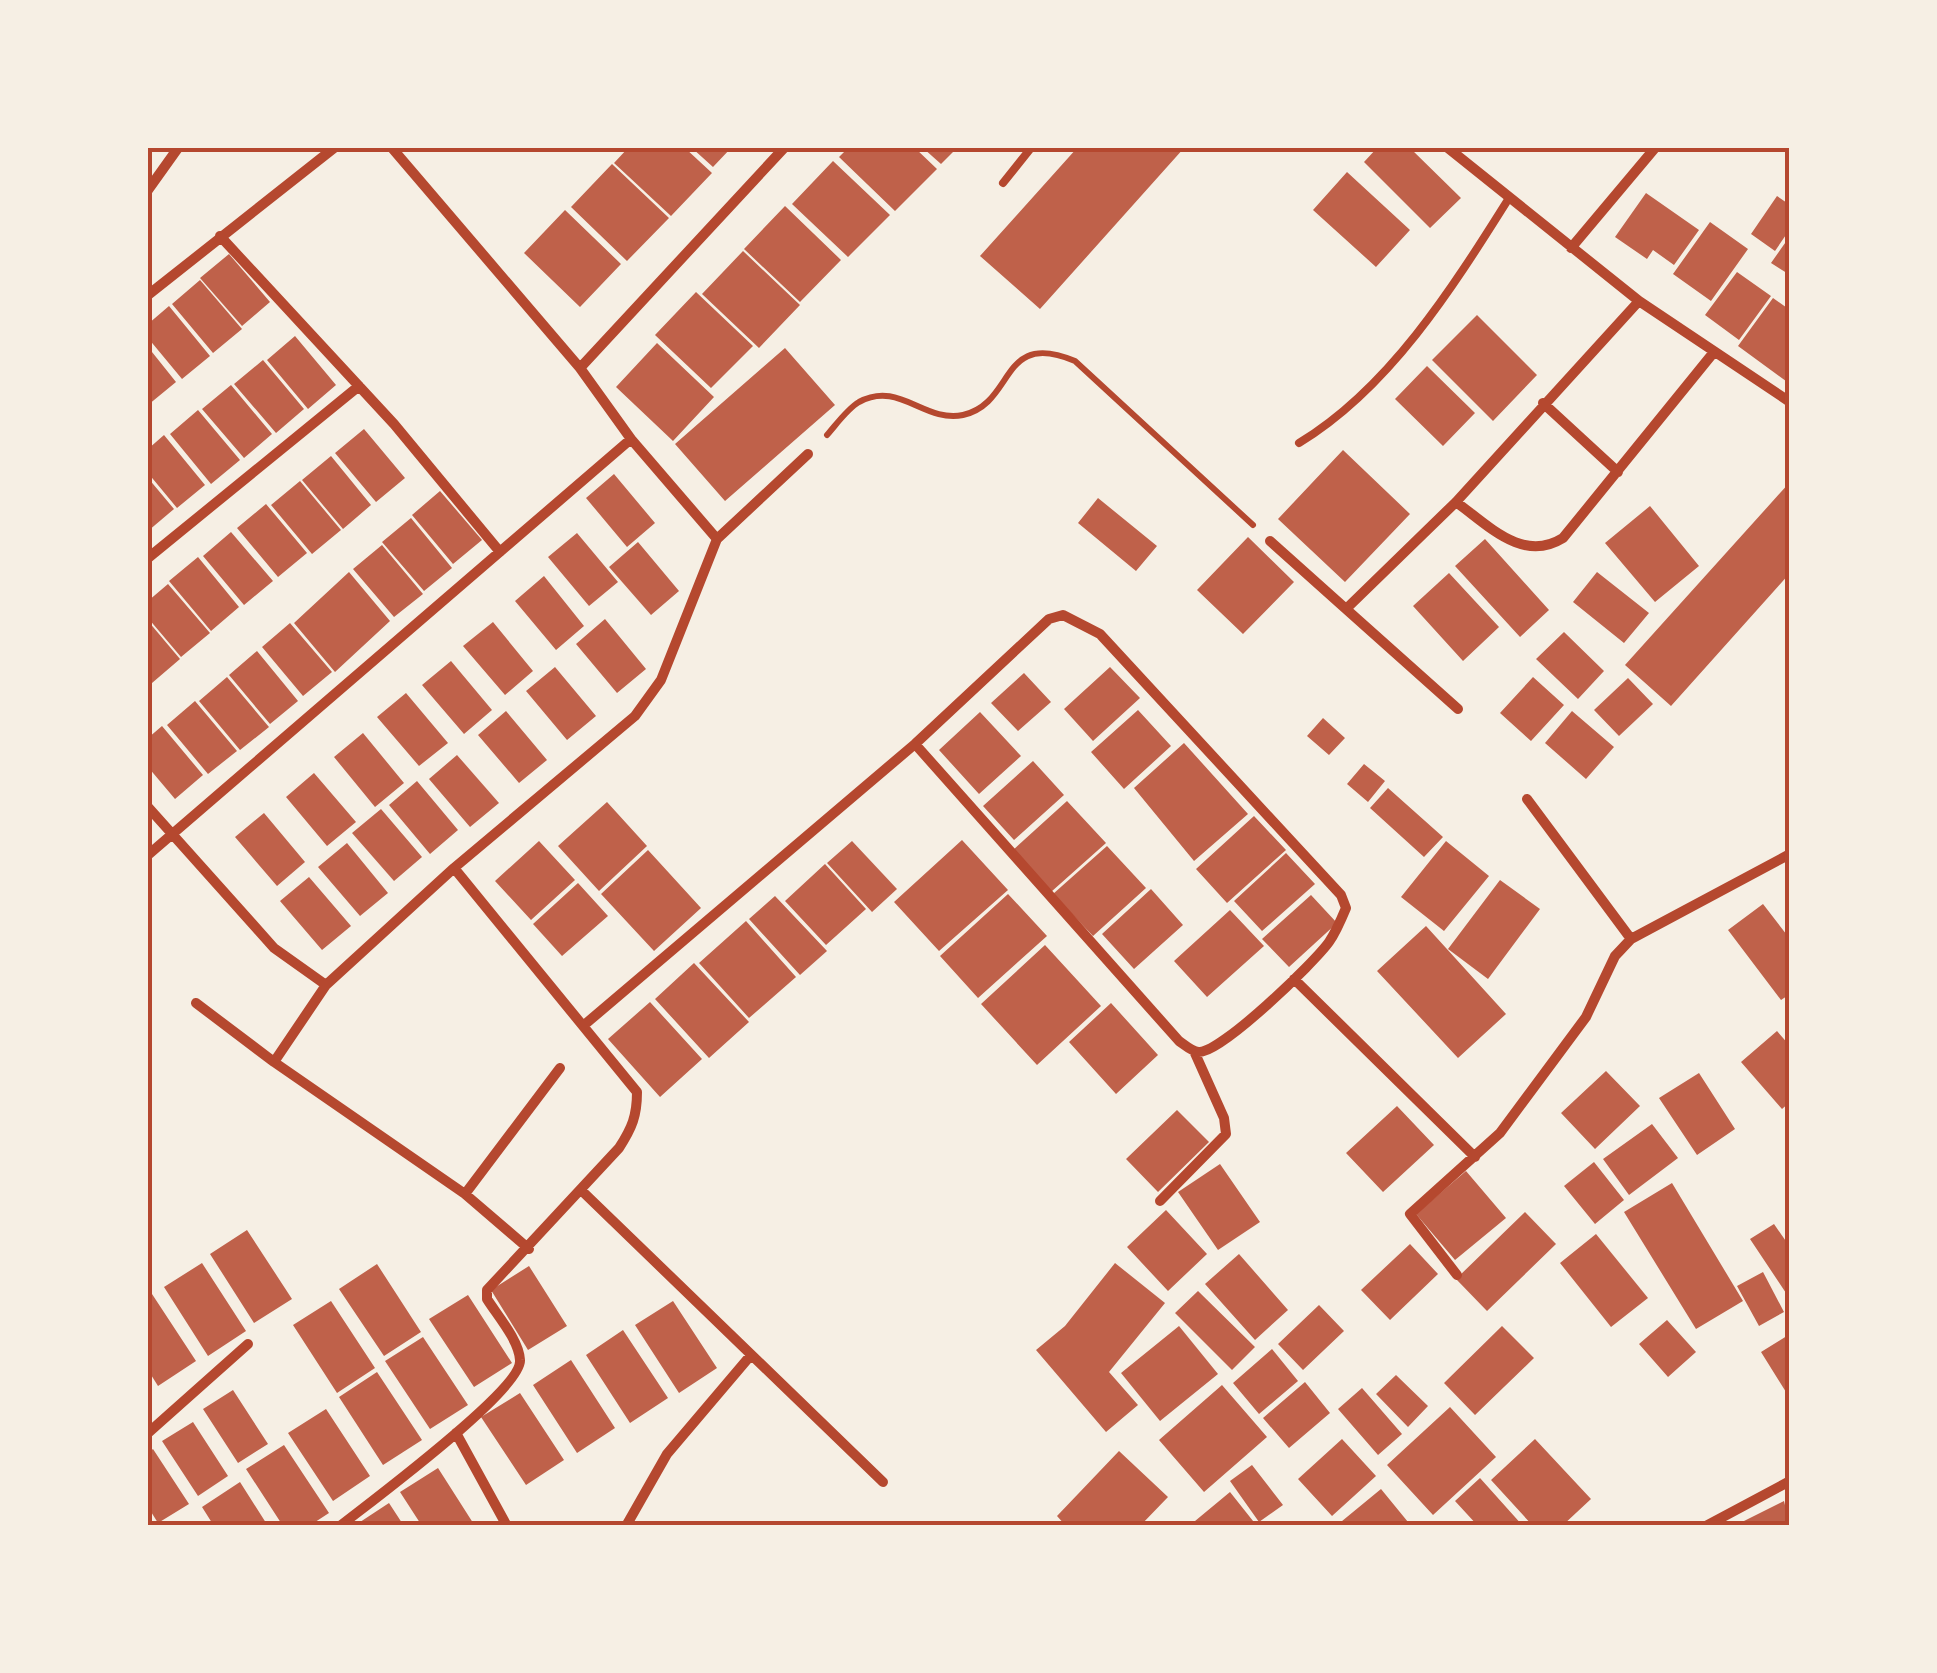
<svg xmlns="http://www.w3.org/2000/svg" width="1937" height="1673" font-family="'Noto Sans',sans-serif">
<rect width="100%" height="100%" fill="#f6efe4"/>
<path fill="#bf614a" d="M628,148h57l27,25 -41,43 -57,-53z
M692,148h39l-18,19z
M848,148h67l22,21 -42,42 -56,-54z
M923,148h34l-16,16z
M1077,148h107l-144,161 -60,-53z
M1377,148h33l51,50 -31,30 -66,-66z
M833,161l57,54 -42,42 -56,-53z
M612,164l57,54 -42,43 -56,-54z
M1347,172l63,58 -34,37 -63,-57z
M1646,193l53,37 -25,35 -21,-15 -6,9 -32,-22z
M1777,196l13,9v24l-15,22 -24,-17z
M785,206l56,54 -41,42 -56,-53z
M565,210l56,54 -41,43 -56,-54z
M1710,222l38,27 -37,52 -38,-27z
M1790,236v39l-19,-12z
M743,251l57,54 -41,43 -57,-54z
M229,254l41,48 -28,24 -42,-48z
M1737,272l34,24 -32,44 -34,-25z
M200,280l42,49 -29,24 -41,-49z
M696,292l57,54 -42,42 -56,-53z
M1773,298l17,12v74l-52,-38z
M169,306l41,50 -28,23 -34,-41v-14z
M1477,315l60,60 -44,46 -61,-61z
M295,336l41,49 -28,24 -41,-49z
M657,343l57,54 -41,44 -57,-54z
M148,347l28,35 -28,23z
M785,348l50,57 -110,96 -50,-57z
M263,360l41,49 -28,24 -42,-49z
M1427,366l48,47 -32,33 -48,-47z
M231,385l41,49 -28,24 -42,-49z
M198,410l42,50 -29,24 -41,-50z
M364,429l41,49 -29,24 -41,-49z
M164,435l41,50 -28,23 -29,-35v-24z
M1343,450l67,64 -65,68 -67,-63z
M331,456l40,49 -28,24 -41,-49z
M614,474l41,49 -28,24 -41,-49z
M148,478l26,31 -26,22z
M300,481l41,49 -29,24 -41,-49z
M1790,482v91l-119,133 -46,-41z
M440,491l42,49 -29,24 -41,-49z
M1098,498l59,48 -21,25 -58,-48z
M266,504l41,49 -29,24 -41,-49z
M1650,506l49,60 -44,36 -50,-59z
M411,518l41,50 -28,23 -42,-49z
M231,532l42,49 -29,24 -41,-49z
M577,533l41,49 -29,24 -41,-49z
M1248,537l46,45 -51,52 -46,-44z
M1485,539l64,71 -29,27 -65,-71z
M638,542l41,49 -28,24 -42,-48z
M382,545l41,49 -29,23 -41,-48z
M198,557l41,50 -28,24 -42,-50z
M349,572l41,49 -55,51 -41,-49z
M1597,572l52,41 -25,30 -51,-41z
M1449,573l50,54 -36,34 -50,-55z
M544,576l40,50 -28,24 -41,-49z
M168,584l42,49 -29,24 -33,-39v-17z
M605,619l41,50 -29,24 -41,-49z
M148,621l32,38 -28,24 -4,-5z
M493,622l40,49 -28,24 -42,-49z
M290,623l42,49 -29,24 -41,-49z
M1564,632l40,39 -26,28 -42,-40z
M257,651l41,50 -28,23 -41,-49z
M451,661l41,49 -28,24 -42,-49z
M555,667l41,49 -29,24 -41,-49z
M1110,667l30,31 -47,43 -29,-32z
M1024,673l27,29 -33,29 -27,-28z
M227,677l42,50 -29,23 -41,-49z
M1533,677l31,28 -33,36 -31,-28z
M1628,678l25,26 -34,32 -25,-26z
M406,693l42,50 -29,23 -42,-49z
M195,701l42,50 -29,23 -41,-49z
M1138,710l33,36 -47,43 -33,-37z
M506,711l41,49 -28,23 -41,-48z
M1572,711l42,36 -28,32 -41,-36z
M980,712l41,44 -42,38 -40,-44z
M1323,718l22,20 -16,17 -22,-19z
M162,726l41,49 -28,24 -27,-32v-29z
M363,733l41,50 -29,24 -41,-50z
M1184,743l64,71 -54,47 -60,-73z
M457,755l42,48 -29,24 -41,-48z
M1033,761l31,34 -50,45 -31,-34z
M1364,764l21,17 -17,21 -21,-18z
M314,773l42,49 -29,24 -41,-49z
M417,781l41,49 -28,24 -41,-49z
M1388,788l55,49 -19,20 -54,-49z
M1067,801l39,42 -55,49 -38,-42z
M607,802l40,44 -48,45 -41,-45z
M381,809l41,48 -28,24 -42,-48z
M264,813l41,49 -28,24 -42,-49z
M1254,816l32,34 -59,53 -31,-34z
M962,840l46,50 -69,61 -45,-49z
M539,841l36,39 -44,40 -36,-39z
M852,841l45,48 -25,23 -45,-49z
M1446,841l43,35 -45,55 -43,-34z
M347,843l41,50 -28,23 -42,-49z
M1107,846l39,42 -53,48 -40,-42z
M648,850l53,58 -47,43 -53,-57z
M1286,853l29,31 -53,47 -28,-30z
M825,864l41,45 -40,36 -41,-44z
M309,877l42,49 -29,24 -42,-49z
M1500,880l40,29 -52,70 -40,-30z
M578,883l30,33 -46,40 -29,-32z
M1151,889l32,36 -49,44 -32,-35z
M1008,894l39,42 -69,62 -38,-42z
M1311,895l26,28 -48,44 -27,-28z
M775,896l52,55 -27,24 -51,-56z
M1763,904l27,35v55l-9,6 -53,-70z
M1230,910l34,36 -57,51 -33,-36z
M746,921l50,56 -47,41 -50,-55z
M1426,926l80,88 -48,44 -81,-87z
M1045,945l56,61 -64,59 -56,-61z
M694,963l55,59 -40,36 -54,-59z
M650,1002l52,57 -42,38 -52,-58z
M1111,1003l47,52 -42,39 -47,-52z
M1777,1031l13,15v56l-8,7 -41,-47z
M1606,1071l34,35 -45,43 -34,-36z
M1699,1073l36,56 -38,26 -38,-57z
M1397,1106l37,39 -51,47 -37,-39z
M1177,1110l32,32 -51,50 -32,-33z
M1652,1124l26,34 -49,37 -26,-36z
M1594,1162l30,38 -29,24 -31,-38z
M1220,1164l40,58 -42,28 -40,-58z
M1466,1171l40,47 -51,42 -39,-46z
M1672,1183l71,118 -47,28 -72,-117z
M1166,1210l41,44 -39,37 -41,-44z
M1525,1212l31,32 -69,67 -31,-32z
M1774,1224l16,23v52l-40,-60z
M247,1230l45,69 -38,24 -44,-69z
M1596,1234l52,64 -37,29 -51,-64z
M1410,1244l28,30 -48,46 -29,-30z
M1239,1254l49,56 -33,30 -50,-56z
M202,1263l44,68 -38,25 -44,-69z
M1115,1263l50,40 -56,69 29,33 -32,27 -70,-82 29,-24z
M377,1264l44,68 -37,24 -45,-67z
M529,1266l38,60 -39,24 -37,-60z
M1763,1272l21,40 -25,14 -22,-40z
M1198,1291l57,56 -23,23 -57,-57z
M152,1294l44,67 -38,25 -10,-16v-74z
M468,1295l44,68 -38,24 -45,-68z
M331,1301l44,67 -38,25 -44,-68z
M673,1301l44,67 -38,25 -44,-68z
M1319,1305l25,26 -41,39 -25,-26z
M1667,1320l29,32 -28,25 -29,-33z
M1179,1326l39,48 -58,47 -39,-48z
M1502,1326l32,32 -59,57 -31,-32z
M623,1330l45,68 -38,25 -44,-68z
M1790,1334v56l-4,2 -25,-40z
M423,1337l45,68 -38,24 -45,-68z
M1272,1349l26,32 -39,33 -26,-31z
M571,1360l44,68 -38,25 -44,-68z
M377,1372l45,68 -39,25 -44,-68z
M1396,1375l32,31 -20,21 -32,-33z
M1305,1382l25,31 -41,35 -26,-30z
M1222,1385l45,52 -63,55 -45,-52z
M1362,1388l40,46 -24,21 -40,-46z
M233,1390l35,54 -30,19 -35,-54z
M520,1393l44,67 -38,25 -45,-68z
M1450,1407l46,50 -63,58 -46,-50z
M326,1409l44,67 -37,25 -45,-68z
M193,1422l35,54 -30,20 -36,-55z
M1342,1439l34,37 -44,40 -34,-37z
M1535,1439l56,60 -29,27h-29l-42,-46z
M284,1445l45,68 -20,13h-26l-37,-57z
M153,1449l36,55 -31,19 -10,-16v-54z
M1119,1451l49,46 -28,29h-74l-9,-10z
M1252,1465l31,40 -24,17 -29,-41z
M438,1468l37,58h-53l-22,-34z
M1480,1478l43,48h-45l-23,-25z
M240,1482l28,44h-54l-12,-19z
M1381,1489l27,33 -4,4h-68z
M1230,1492l27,34h-68z
M1784,1501l6,25h-56z
M389,1503l15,23h-50z"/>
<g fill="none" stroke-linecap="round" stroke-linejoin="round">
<path stroke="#b5482f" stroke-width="6" d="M827,435c9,-10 20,-26 32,-33 40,-22 65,21 104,13 53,-12 36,-86 112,-54l178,164"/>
<path stroke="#b5482f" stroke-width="8" d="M1003,183l28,-35
M1299,443c91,-55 154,-156 210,-245"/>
<path stroke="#b5482f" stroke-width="10" d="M392,148l188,220 51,71 86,100
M1448,148l191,153 151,101
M148,190l30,-42
M220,236l174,188 106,128
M1571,248l84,-100
M148,295l186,-147
M580,368l204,-220
M1543,403l75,69
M1456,502c33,24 67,61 107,36l151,-186
M1270,541l76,68 110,-107 183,-201
M148,558l211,-172
M1346,609l112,100
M1527,799l104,140
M148,807l126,141 52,37 128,-117 181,-152 26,-36 56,-141 91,-85
M148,855l483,-416
M1294,979l181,178
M326,985l-52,77 191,132 64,55
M196,1003l78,59
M583,1026l332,-282 134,-125 14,-4 37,19 241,261 5,13c-5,12 -10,24 -17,34 -15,21 -108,111 -130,110 -7,0 -14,-7 -20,-11l-264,-297
M582,1191l301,291
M465,1194l95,-126
M1160,1201l66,-67 -2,-16 -30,-67
M1457,1275l-47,-61 90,-81 86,-116 29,-61 16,-17 159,-85
M148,1433l100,-89
M456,1433l51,93
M340,1526c29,-23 183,-137 180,-166 -1,-20 -23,-45 -33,-61v-9l132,-142c13,-20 18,-32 18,-56l-183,-224
M626,1526l41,-72 84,-99
M1706,1526l84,-45"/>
</g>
<rect width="1937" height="1673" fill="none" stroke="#f6efe4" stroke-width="300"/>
<rect x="150" y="150" width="1637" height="1373" fill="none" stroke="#b5482f" stroke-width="4"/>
</svg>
